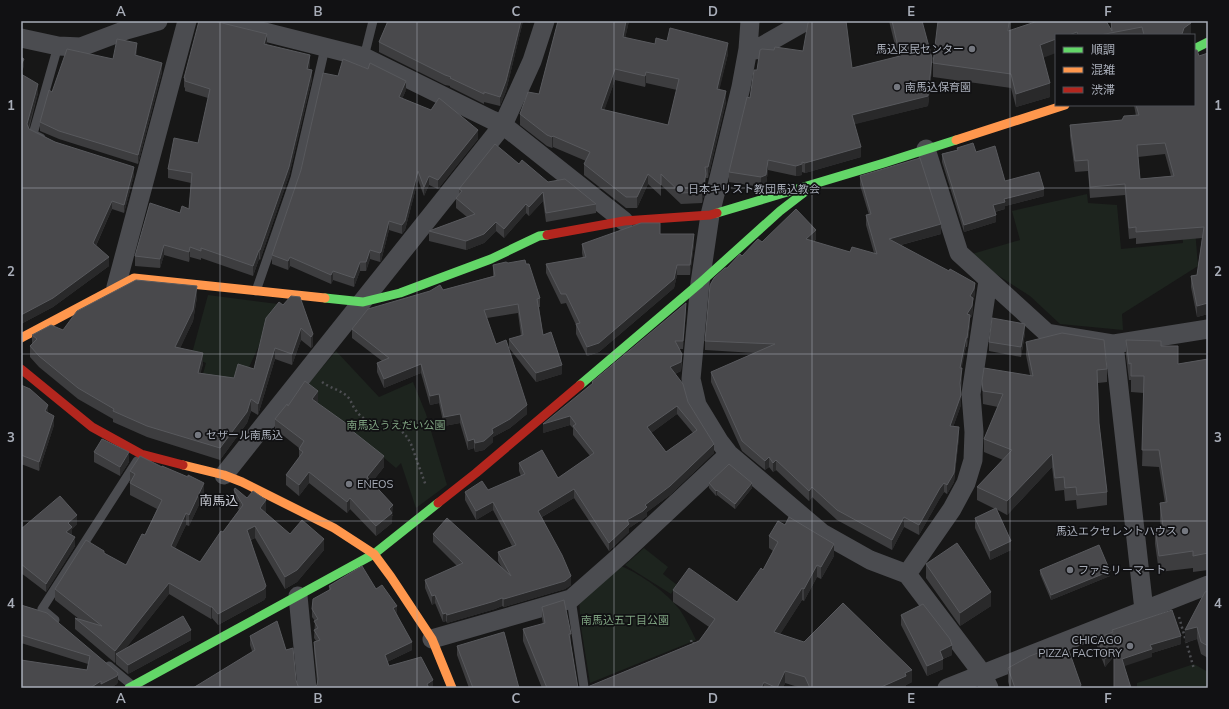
<svg xmlns="http://www.w3.org/2000/svg" width="1229" height="709" font-family="Mulish,'Noto Sans JP',sans-serif">
<rect width="100%" height="100%" fill="#171717"/>
<path fill="#1d241e" d="M1191,181l7,85 -76,48 1,16 -63,-6 -30,-28 -48,-31 -10,-11 48,-14 -8,-29 75,-17 1,9 29,2 4,44 62,-6 -4,-60z
M208,295l70,9 -33,72 -13,13 -31,-8 5,-18 -15,-6z
M336,351l43,46 34,-15 13,32 21,71 -31,23 -15,-45 -5,5 -93,-78z
M644,548l24,19 -5,7 14,11 -6,9 -46,-29z
M621,566c21,9 45,26 59,44 6,9 11,20 16,30l-106,43 -9,-56 -2,-28z
M1194,664l14,8v16h-71v-5z"/>
<g fill="none" stroke-linecap="round" stroke-linejoin="round">
<path stroke="#4d4e52" stroke-width="2.5" stroke-dasharray="2 3" stroke-linecap="butt" d="M322,382c8,6 18,8 25,14 4,4 5,9 8,13 10,16 23,14 39,14l13,14 4,7 15,42
M1179,617l15,52
M691,640l1,4 6,-2v1"/>
<path stroke="#4b4c50" stroke-width="9" d="M364,57l9,-36
M41,138l-8,-4 25,-88
M256,291l39,-113 30,-130
M571,599l13,88
M55,620l-13,-11 95,-148
M109,666l24,20"/>
<path stroke="#4b4c50" stroke-width="19" d="M221,21l143,36 128,63 11,5 121,96
M750,21l-2,28 -7,38 -31,128 -10,68 -9,96 6,26 22,36 10,13 93,79 48,27 37,14 75,99 7,15
M21,38l37,8 23,1 45,-17 32,-9
M748,49l7,1 51,-29
M926,149l33,104 88,80 67,11 94,-15
M116,287l71,-266
M1114,344l30,266
M224,475l279,-350 29,-64 13,-40
M907,574l45,-65 14,-26 7,-23 1,-28 -3,-38 17,-113
M298,596l9,92
M432,639l139,-40 51,-45 107,-100
M947,688l261,-103"/>
<path stroke="#63d668" stroke-width="9" d="M1194,49l14,-7
M717,213l167,-50 72,-23
M325,298l38,4 37,-9 91,-34 48,-23 8,-1
M580,385l120,-102 80,-72 26,-20
M129,688l245,-134 64,-51"/>
<path stroke="#ff974d" stroke-width="9" d="M956,140l109,-35
M21,338l113,-60 191,20
M183,465l41,10 18,7 92,46 40,26 17,23 41,62 20,49"/>
<path stroke="#b3261e" stroke-width="9" d="M547,235l77,-14 86,-6 7,-2
M21,369l71,58 49,27 42,11
M438,503l38,-30 104,-88"/>
</g>
<path fill="#3d3d3f" fill-rule="evenodd" d="M266,21h7l-1,2z
M380,21h143l-17,70 -6,15 -16,-4v2l-34,-17v-1l-5,-1 -66,-33v-10l8,-19z
M523,21h7v2z
M558,21h71l-4,17 30,6 12,-3 61,13 -9,35 7,13 -18,76h-2v7l-4,18 -21,1 -20,-19v11l-13,-12 -11,24h-11l-42,-33v-11l2,-3 -33,-14 -1,1 -5,-2 -27,-21v-11l19,-20zM615,80l30,7 1,-4 31,7 -9,35 -64,-15z
M889,21h33l10,47 -4,38 -74,18 7,33 -56,16 -3,-1v3l-6,1 -28,-6 -2,15 -5,2 -32,-5v-10l28,-102 95,-2 46,-11z
M1111,21h79l1,14h-135l-13,23 7,39 -34,10 -5,-19 -78,-11v-14l77,-33 101,-1z
M267,44l-1,1 44,20 -1,4 3,10 -23,97 -29,84 -1,-1 -6,17 -52,-18v2l-11,-3 -1,5 -25,-7 -4,13 -25,-2v-10l45,-43 9,-4 2,-26 -23,-5v-9l30,-26 10,-45 -23,-7v-3l-1,-1v-9z
M137,51l-1,4 26,17 -24,92 -79,-25 -19,-8v-9l12,-30 61,-33z
M1208,53v261l-11,3 -6,-30v-11l6,-1 5,-37 -66,6v-6l-7,1 -4,-44 -35,3 -2,-27 -13,1 -5,-36v-11l52,-5 14,-4 -2,-11h60l5,-49zM1165,154l6,22 -31,3 -2,-22z
M21,74l17,19 -9,36 26,13 79,33 -10,38 -12,-4 -16,37 13,20 -56,41 -32,17z
M406,90l-4,9 76,40 -40,50 -9,-4 -5,11 -6,-16 -13,50 -3,4 -13,-4 -8,31 -1,1 -10,-3 -4,12h-6l-6,16 -21,-7 -2,4 -41,-18 -2,4 -16,-6v-9z
M957,148l19,4 29,29 39,15 -39,10v3l-10,3 1,10 -32,10 -22,-70v-8l15,-4z
M519,164l29,18 48,22v9l-50,9 -3,-21 -14,15 -3,-3 -22,25 -8,-7 -12,12 -18,7 -37,-9v-10l38,-14 -11,-9v-10l3,-3v-6z
M860,176l81,58 -40,11 74,47 -1,6 -1,3v6l-1,9 -2,2v6l-3,23h-1l-5,21 1,10 -1,12v15l-8,22 6,10 -5,45 -7,12 -3,-2 -4,6 -21,37 -15,-8 -12,23 -55,-30 -25,-23 -3,4 -33,-31 -3,2 -4,-5 -4,3 -23,-19 -31,-69v-10l44,-19 -50,-3v-9l22,-73 15,-12 20,-14 54,-3 -2,3 36,10 24,1 -8,-28v-10h3l-9,-30z
M660,234l34,10 -4,31h-13l-3,13 -75,64 -12,4 -11,-22v-9l-10,-22 -5,1 -15,-31v-9l37,-6 -1,-5v-9z
M508,263l18,1 14,34v9h-1l4,28 19,39 -26,8 -27,-34v-9l12,-3 -3,-23 -31,5 9,26 31,70 -17,14 -17,9v5l-9,8 -9,2 -1,-4 -6,2 -8,-27 -16,3 -5,-23 -9,2 -9,-32 -37,15 -7,-16v-9l5,-2 -30,-23v-9l91,-39 50,-14v-11z
M197,297l-4,24 -13,27 23,16 -3,9 34,5 20,-9 25,-67 34,32v12l-2,2 -10,-8 -9,25 -17,-6 -17,56 -7,-4 -4,12 -27,37 -73,-23 -34,-15v-3l-35,-20 -39,-32 -9,-10v-11l2,-2v-9l31,-5z
M686,311l-3,38h-4l3,13 -1,9 -6,3 13,28 26,51 -44,42 -23,17v4l-4,3 -14,9v4l-20,19 -35,-53 -32,19 29,68 -6,4 -61,18 -2,-1 -7,3 -48,14 -1,-2 -3,1 -8,-19 -3,2 -7,-17v-8l32,-14 -24,-24v-8l69,34 -4,-7v-9l14,-6 -19,-36 -17,10 -11,-20v-8l23,-2 33,-14 -2,-5v-8l39,15 32,-22 -17,-21v-7l-3,-3 -27,8 49,-49v-2zM677,414l16,19 -27,19 -15,-19z
M1025,333l-4,24 -32,-6v-9z
M1126,340l35,6 17,18 30,-5v211l-15,2v-4l-34,4 -4,-28v-16l6,-1 -1,-7v-17h5l-6,-36 -17,-1 2,-73 -13,-1v-12h-2l-3,-24z
M1026,342l81,27v13l-9,1 1,40 8,69v13l-30,4 -1,-9 -11,1 -1,-11 -9,1 -3,-24 -45,48 -11,-6 15,41 -21,10 -15,-32v-10l20,-9 -18,-9v-13l26,-27 -19,-8v-13l14,-32 -15,-3 -1,-23 48,-6 -4,-20z
M21,385l27,28 6,12 -15,46 -18,-7z
M318,401l-1,2 30,24 37,40 -12,15 21,34h-1v7l-16,13 -26,-27 -3,4 -38,-30 -10,13 -13,-11v-10l13,-17v-10l-24,-19v-10l13,-13z
M94,452l35,10 -9,14 -26,-14z
M130,471l74,23 -15,32 -3,-1 -11,23 25,14 39,-52 -5,-9v-11l13,8 19,13 -1,2 25,21 34,16 -27,32 -12,7 -30,-51 -4,2 15,57 -2,3 -46,25 -6,-7 -1,1 -42,-25 -44,55 66,-9 -63,34 -12,-10v-3l-1,2 -40,-34v-11l4,1 -24,-19v-11l49,-36 22,12 19,-30 12,-26 -27,-14z
M709,483l43,5 -17,21 -18,-14 -1,1 -7,-8z
M77,524l-5,5v6l3,11 -29,46 -25,-19v-44z
M769,536l65,20 -13,23 -4,-2 -13,24 -2,-1 -22,34 132,48 -6,3v3h-105l-16,-5 -2,5h-198l114,-47 10,-14 -36,-25v-12l64,12 26,-32 10,-19 -4,-3z
M926,564l65,42 -31,20 -34,-48z
M1040,570l70,6 -59,24 -11,-26z
M329,586l47,3 21,25 15,36 -25,12 2,4 44,22 -116,-3v-3l-3,-32v-8l2,-1 -2,-3 1,-17 -3,-4v-8l17,-19z
M1208,591v67l-7,-4 -4,-15 -12,4z
M21,605l26,8 71,68 -1,3 -7,4h-89l66,-18 1,-6 -67,-21z
M542,607l29,39 7,42h-36l-19,-47v-12l20,-5 -1,-5z
M901,615l51,40 -9,4v10l-16,7 -26,-51z
M1112,630l69,14 -29,9v4l-38,-1 -9,11 -8,-21v-8l15,-6z
M250,636l46,44 2,6 -46,-35 -2,-6z
M457,646l62,42h-50l-12,-33z
M1008,668l73,20h-71l-2,-6z"/>
<path fill="#29292a" d="M521,21h2l-17,70 -6,15v-9z
M626,21h3l-6,27v-11z
M1009,21h2l-3,24v-14z
M1191,23v12h-14l7,-7z
M1077,32v3h-8z
M267,34v10l-3,10v-10z
M1056,39v14l-16,6v-14z
M137,43v8l-2,12v-8z
M728,43v11l-11,46v-11z
M310,55v10l-3,13v-9z
M932,58v10l-4,38 -76,19v-10z
M24,59v8l-3,6v-8z
M162,63v9l-24,92v-9z
M615,69v11l-14,40v-11z
M312,70v9l-23,97 -29,84v-10z
M646,72v11l-1,4v-11z
M406,81v9l-7,16v-9z
M1050,83v14l-34,10v-13z
M38,84v9l-11,39v-8z
M726,91v11l-18,76v-11z
M478,130v9l-40,50v-9z
M553,136v11l-1,1v-11z
M861,147v10l-56,16v-10z
M768,160v10l-2,15 -5,2v-10z
M802,162v13l-6,1v-10z
M134,167v8l-10,38v-8z
M418,171v9l-13,50 -3,4v-9z
M648,174v10l-11,24v-11z
M706,174v11l-4,18v-11z
M429,176v9l-5,11v-9z
M1044,189v7l-39,10v3l-12,3v-7l11,-6z
M543,192v9l-14,15v-9z
M112,201v8l-19,43v-9z
M526,204v9l-22,25v-9z
M996,215v7l-32,10v-7z
M389,221v9l-8,31 -1,1v-9z
M496,222v9l-12,12 -18,7v-9z
M941,224v10l-52,14v-9z
M816,230v9l-10,10v-10z
M694,234v10l-4,31v-10z
M164,245v10l-4,13v-9z
M190,247v10l-1,5v-10z
M259,250v9l-6,17v-10z
M370,250v9l-4,12v-9z
M109,257v9l-56,41 -32,17v-9z
M290,257v9l-2,4v-9z
M360,262v9l-6,16v-9z
M677,265v10l-3,13 -75,64 -12,4v-9z
M333,271v9l-2,4v-9z
M975,283v9l-1,6 -1,3v6l-1,9 -2,2v6l-3,23v-33l3,-18z
M197,286v11l-4,24 -18,38v-12z
M686,303v8l-3,38v-8z
M1208,303v11l-11,3v-11z
M1025,324v9l-4,24v-10z
M301,328v12l-9,25v-11z
M313,334v12l-2,2v-11z
M966,338v9l-6,31v-10z
M275,348v11l-17,56v-11z
M203,353v11l-5,20v-11z
M682,354l-1,17 -11,5v-9z
M421,364v9l-37,15v-9z
M562,365v9l-26,8v-9z
M962,368v10l-2,15v-10z
M318,391v10l-6,9v-11z
M439,394v9l-9,2v-9z
M961,395v10l-11,31v-10z
M251,399v12l-4,12 -27,37v-12z
M48,405v9l-3,-3z
M527,405v9l-17,14 -17,9v5l-9,8 -9,2v-9l17,-14z
M677,406v8l-30,22v-9z
M460,414v9l-16,3v-9z
M54,416v9l-15,46v-9z
M570,416v9l-27,8v-9z
M959,427v10l-5,45 -7,12v-9z
M474,439v9l-6,2v-9z
M714,444v9l-44,42 -23,17v4l-4,3 -14,9v4l-20,19v-8l18,-23z
M129,452v10l-9,14v-9z
M1052,454v13l-45,48v-14z
M384,456v11l-17,21v-11z
M769,457v10l-4,3v-9z
M776,460v10l-3,2v-9z
M309,472v11l-10,13v-11z
M204,483v11l-15,32v-11z
M752,483v5l-17,21v-5z
M944,483v9l-4,6 -21,37v-10l21,-37z
M812,487v10l-3,4v-10z
M574,489v9l-36,21v-8z
M717,490v5l-1,1v-5z
M350,498v11l-3,4v-11z
M266,500v11l-6,9v-12z
M493,502v8l-17,10v-9z
M393,505l-1,18 -16,13v-10l13,-17z
M186,513v12l-15,32v-11z
M77,515v9l-5,5v7l-6,-4 2,-9z
M904,517v10l-12,23v-10z
M255,526v12l-8,3v-11z
M75,537v9l-29,46v-8z
M324,539v11l-27,32 -12,7v-12z
M1011,541v9l-21,10v-9z
M834,544v12l-13,23v-12z
M817,565v12l-13,24v-12z
M1110,571v5l-59,24v-5z
M571,576v9l-6,4 -61,18v-8z
M169,583v11l-50,63 -3,-3v7l-1,2v-12z
M266,586v11l-2,3 -46,25v-11z
M802,588v12l-28,44v-12z
M991,592v14l-31,20v-13z
M435,595v8l-3,2v-9z
M502,598v8l-7,3 -48,14v-8z
M397,606v8l-4,2v-8z
M211,607h1v11l-1,1z
M446,613v8l-3,1v-8z
M1197,627v12l-12,4v-13z
M191,630v10l-63,34v-9z
M569,634h2v12h-2z
M1181,636v8l-29,9v4l-30,10v-8l28,-14z
M412,642v8l-27,13v-8z
M952,645v10l-12,5v-9z
M1114,648v8l-9,11v-8z
M943,659v10l-16,7v-10z
M912,670v12l-6,3v3h-27l26,-15z
M785,671v12l-2,5h-6z
M118,673v8l-1,3 -7,4h-9v-4z
M433,680v8h-6v-4z
M101,681v7h-11z
M764,682v6h-3z"/>
<path fill="#49494c" stroke="#58595d" fill-rule="evenodd" d="M199,21h17l2,1 49,12 -3,10 46,11 -3,14 5,1 -23,97 -29,83h-1l-6,16 -52,-18v3l-11,-4 -1,5 -25,-7 -4,14 -25,-3 15,-53 30,10 2,-7 7,3 3,-36 -24,-4 6,-31 24,5 12,-54 -25,-8v-3h-1z
M388,21h133l-15,60 -6,16 -16,-5v2l-34,-16 1,-1 -6,-2 -66,-33z
M558,21h68l-3,16 32,7 1,-6 11,3 3,-13 58,15 -11,46 9,2 -18,76h-3l1,7 -4,18 -21,1 -20,-19v11l-13,-11 -11,23h-11l-42,-33 6,-12 -37,-16 -1,1 -5,-2 -27,-21 8,-22 11,2zM615,69l30,7 1,-4 33,7 -11,46 -67,-16z
M810,21h36l6,47 48,-12 -8,-35h30l10,37 -4,38 -76,19 9,32 -56,16 -3,-1v2l-6,2 -28,-6 -2,15 -5,2 -32,-5 18,-75 3,1 4,-28h3l3,-20 2,-1 12,1 1,-3 28,4 5,-28z
M938,21h71l-1,10 30,-10h68l6,10 -1,-10h79l1,2 -7,5 -2,6 -5,1h-33l-2,-8 -42,8h-22l-1,-3 -8,3h-13v4l-16,6 10,38 -34,11 -5,-20 -78,-11z
M117,39l20,4 -2,12 27,8 -24,92 -79,-24 -19,-9 9,-32 3,2 15,-43 46,10z
M1194,50h3l2,6 9,-3v250l-11,3 -6,-30 6,-1 7,-48 -68,5v-5l-7,1 -4,-44 -35,3 -2,-27 -13,1 -5,-36 52,-5 2,-4 15,-1 -3,-10h58zM1165,143l9,33 -34,3 -3,-34z
M21,57l3,2 -3,6z
M343,59l25,10 2,-6 36,18 -7,16 32,13 8,-12 39,32 -40,50 -9,-4 -5,11 -6,-16 -13,50 -3,4 -13,-4 -8,31 -1,1 -10,-3 -4,12h-6l-6,16 -21,-7 -2,4 -41,-18 -2,4 -16,-6 29,-85 22,-97 15,3z
M21,74l17,10 -11,40 2,5 26,13 79,25 -10,38 -12,-4 -19,42 16,14 -56,41 -32,17z
M973,143l3,9 19,-6 10,35 34,-9 5,17 -40,10 1,3 -12,3 3,10 -32,10 -22,-71 16,-4 -1,-2z
M495,144l24,20 3,-4 26,22 17,-3 31,25 -50,9 -3,-21 -14,15 -3,-3 -22,25 -8,-7 -12,12 -18,7 -37,-10 46,-17 -19,-16 6,-7 -3,-2z
M920,158l21,66 -52,15 60,32 1,-2 25,14 -1,6 -4,7 3,2 -1,8 -5,8 3,1 -3,23h-1l-6,30h2l-2,15 1,12 -11,31 9,1 -5,46 -7,12 -3,-2 -4,5 -21,37 -15,-8 -12,23 -55,-30 -25,-23 -3,4 -33,-31 -3,3 -4,-6 -4,4 -23,-20 -31,-69 64,-28 -70,-3 5,-56 4,-7 11,-10h2l13,-14 2,2 16,-17 4,3 34,-33 20,21 -10,9 44,13 2,-5 25,7 -11,-39 5,-1 -11,-38z
M641,223h19v11h34l-4,31h-13l-3,14 -75,64 -12,4 -11,-23 4,-1 -14,-29h-5l-15,-30 40,-7 -4,-13z
M525,260l1,4h3l11,34 -3,1 6,36 8,-3 11,33 -26,8 -27,-34 14,-4 -5,-31 -34,6 12,34 10,-4 21,65 -17,14 -18,10 1,4 -9,8 -9,2 -1,-4 -6,2 -8,-27 -16,3 -5,-23 -9,2 -9,-32 -37,15 -7,-16 12,-5 -37,-29 16,-20 62,-18 10,-6 3,5 52,-14 -2,-11 13,-3 2,1z
M136,280l61,6 -4,24 -18,37 28,6 -5,20 36,5 4,-14 16,5 12,-51 13,-16 4,3 8,-9 9,1 13,37 -2,3 -10,-9 -9,26 -17,-6 -17,56 -7,-5 -4,13 -27,36 -73,-22 -34,-15 1,-2 -36,-21 -39,-32 -9,-10 7,-7 -5,-4 19,-10 12,5 14,-19z
M686,303l-3,38h-8l7,13 -1,8 -11,5 13,17 5,18 26,42 -44,42 -25,19 2,2 -4,4 -16,9 2,4 -20,19 -35,-54 -36,22 24,44 9,21 -6,5 -61,18 -2,-1 -7,3 -48,14 -1,-2 -3,1 -8,-19 -3,1 -7,-16 38,-17 -30,-29 14,-16 64,58 -13,-24 18,-7 -23,-43 -17,9 -11,-19 17,-11 6,9 37,-16 -6,-11 23,-13 16,28 36,-25 -21,-27 3,-2 -6,-8 -27,8 50,-41 -1,-1zM677,406l20,24 -31,22 -19,-25z
M992,318l33,6 -4,23 -32,-5z
M1062,333l42,7 3,29 -10,1 2,53 8,69 -30,3 -1,-8 -11,1 -1,-11 -9,1 -3,-24 -45,47 -30,-14 35,-37 -28,-11 19,-45 -20,-3 -1,-10 2,-13 49,8 -7,-34z
M1126,340l35,1v5h17v18l30,-5v194l-15,3v-5l-34,5 -4,-28 8,-1 -3,-24 7,-1 -8,-52h-17l2,-74h-13v-13l-2,1z
M305,381l13,10 -6,8 35,25 -1,2 38,30 -17,21 26,28 -4,4 3,4 -16,13 -26,-28 -3,4 -38,-30 -10,13 -13,-10 17,-23 -4,-3 5,-8 -29,-22 12,-15 1,2z
M21,385l9,4 18,16 -3,6 9,5 -15,46 -18,-7z
M102,439l27,13 -9,15 -26,-15z
M140,456l22,11v-1l26,11v-2l16,8 -15,32 -3,-2 -15,33 29,16 21,-31 2,1 20,-27 -9,-15 1,-2 12,10 6,-7 13,9 -6,8 30,26 12,-14 22,19 -27,31 -12,7 -30,-51 -8,4 19,56 -2,3 -46,25 -6,-7h-1l-42,-24 -54,68 -40,-33 27,8 -47,-37 31,-49 18,11v2l22,12 16,-31 3,1 17,-35 -32,-17 5,-9 -5,-3z
M729,464l23,19 -17,21 -18,-14 -1,1 -7,-8z
M60,496l17,19 -9,8 4,4 -6,5 9,5 -29,47 -25,-20v-35z
M996,508l15,33 -21,10 -15,-33z
M789,517l45,27 -13,23 -4,-2 -13,24 -2,-1 -28,44 30,10 39,-39 69,67 -7,3 1,3 -27,12h-69l-5,-11 -20,-6 -8,17 -13,-6 -3,6h-176l114,-47 16,-22 -42,-29 16,-22 48,34 24,-34 2,2 15,-28 -9,-6 9,-15 7,4z
M957,543l34,49 -31,21 -34,-49z
M1099,545l11,26 -59,24 -11,-25z
M362,566l14,23 6,-4 15,21 -4,2 19,34 -27,13 4,11 32,-9 12,23 -6,4 2,4h-116l4,-3 1,-6 -4,-37 6,-2 -6,-10 4,-2 -4,-7 4,-2 -6,-10 1,-10 18,-10 -2,-3z
M1208,591v55l-7,-4 -4,-15 -12,3 20,-38z
M564,600l7,34h-2l9,54h-31l-24,-59 22,-6 -3,-16z
M923,604l27,35 2,6 -12,6 3,8 -16,7 -26,-51z
M21,605l26,8 71,60 -1,3 -16,8v-3l-11,7h-69v-28l66,10 3,-14 -69,-21z
M1172,610l9,26 -31,9 2,4 -30,10 9,29h-17v-40l-9,11 -8,-21 16,-6 -1,-2z
M183,616l8,14 -63,35 -12,-11z
M277,621l9,29 7,-2 3,32 2,6 3,2h-108l62,-38 -5,-14z
M504,632l15,56h-46l-16,-42z
M1068,648l13,37 -2,3h-64l-7,-20 22,-12 13,-5z"/>
<path fill="none" stroke="#a8adb8" stroke-width="1" stroke-opacity="0.55" d="M220,21v667M417,21v667M614,21v667M812,21v667M1010,21v667M21,188h1187M21,354h1187M21,521h1187"/>
<g fill="#757880" stroke="#111113" stroke-width="1.5">
<circle cx="972" cy="49" r="4"/>
<circle cx="897" cy="87" r="4"/>
<circle cx="680" cy="189" r="4"/>
<circle cx="198" cy="435" r="4"/>
<circle cx="349" cy="484" r="4"/>
<circle cx="1185" cy="531" r="4"/>
<circle cx="1070" cy="570" r="4"/>
<circle cx="1130" cy="646" r="4"/>
</g>
<g text-anchor="middle" stroke-width="3.5" stroke-linejoin="round" paint-order="stroke">
<g font-size="11" fill="#a8adb8" stroke="#111113" text-anchor="start">
<text x="964" y="53" text-anchor="end">馬込区民センター</text>
<text x="905" y="91">南馬込保育園</text>
<text x="688" y="193">日本キリスト教団馬込教会</text>
<text x="206" y="439">セザール南馬込</text>
<text x="357" y="488">ENEOS</text>
<text x="1177" y="535" text-anchor="end">馬込エクセレントハウス</text>
<text x="1078" y="574">ファミリーマート</text>
<text x="1122" y="644" text-anchor="end">CHICAGO<tspan x="1122" dy="13">PIZZA FACTORY</tspan></text>
</g>
<g font-size="11" fill="#7fa381" stroke="#111113">
<text x="396" y="429">南馬込うえだい公園</text>
<text x="625" y="624">南馬込五丁目公園</text>
</g>
<g font-size="13" fill="#c9ccd4" stroke="#111113">
<text x="219" y="505">南馬込</text>
</g>
</g>
<rect width="1229" height="709" fill="none" stroke="#111113" stroke-width="44"/>
<rect x="1055" y="34" width="140" height="72" fill="#111113" stroke="#4d4f55"/>
<rect x="1063" y="47" width="20" height="6" fill="#63d668" stroke="#4d4f55"/>
<text x="1091" y="54" font-size="12" fill="#a8adb8">順調</text>
<rect x="1063" y="67" width="20" height="6" fill="#ff974d" stroke="#4d4f55"/>
<text x="1091" y="74" font-size="12" fill="#a8adb8">混雑</text>
<rect x="1063" y="87" width="20" height="6" fill="#b3261e" stroke="#4d4f55"/>
<text x="1091" y="94" font-size="12" fill="#a8adb8">渋滞</text>
<rect x="22" y="22" width="1185" height="665" fill="none" stroke="#a8adb8" stroke-width="1.5"/>
<g font-size="13" text-anchor="middle" font-weight="bold" fill="#a8adb8">
<text x="121" y="16">A</text>
<text x="318" y="16">B</text>
<text x="516" y="16">C</text>
<text x="713" y="16">D</text>
<text x="911" y="16">E</text>
<text x="1108" y="16">F</text>
<text x="11" y="110">1</text>
<text x="1218" y="110">1</text>
<text x="11" y="276">2</text>
<text x="1218" y="276">2</text>
<text x="11" y="442">3</text>
<text x="1218" y="442">3</text>
<text x="11" y="608">4</text>
<text x="1218" y="608">4</text>
<text x="121" y="703">A</text>
<text x="318" y="703">B</text>
<text x="516" y="703">C</text>
<text x="713" y="703">D</text>
<text x="911" y="703">E</text>
<text x="1108" y="703">F</text>
</g>
</svg>
